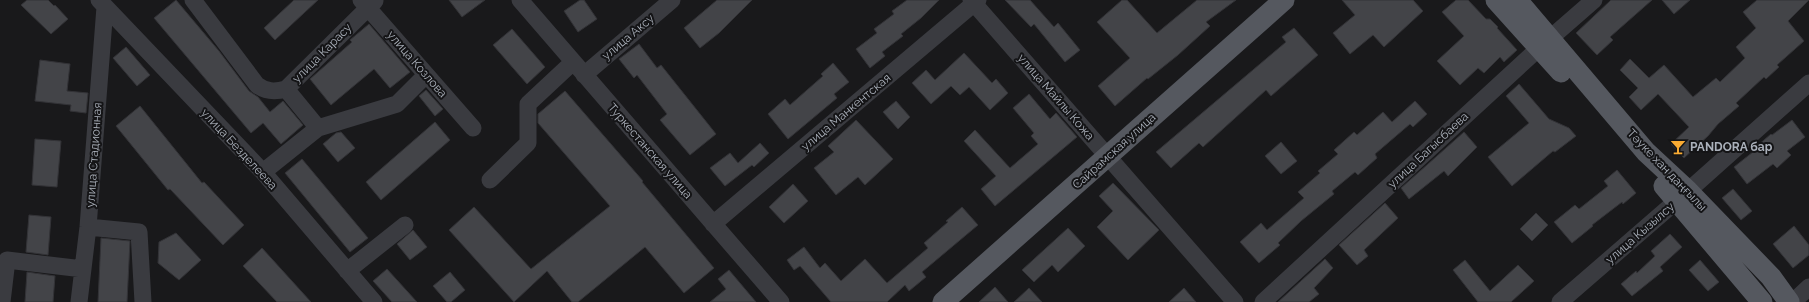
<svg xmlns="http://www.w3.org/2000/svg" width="1809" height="302" font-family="Raleway,sans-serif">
<rect width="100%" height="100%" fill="#19191b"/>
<path fill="#434448" stroke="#333337" d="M27,0h21l6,6 1,-1 13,14 -17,15 -30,-29z
M176,0l43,51 30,40 9,6 12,15 13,-11 20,24 -22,19 -18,-21 -12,10 -97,-115z
M294,0h24l-43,40 -11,-12z
M449,0h36l-23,17z
M580,0h4l13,19 -19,13 -14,-21z
M717,0h35l-33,33 -19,15 -16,-20z
M907,0h32l-18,18 -20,16 2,2 -21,16 3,4 -15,12 -14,-19 21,-16 -3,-4 20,-15 -2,-3z
M1005,0h25l24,27 4,-4 22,27 -15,12 -31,-38 -3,3z
M1122,0h5l30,33 40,-33h39l-30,22 4,4 -32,29 -30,24 -1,-1 -32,28 -17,-20 32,-28 -33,-36z
M1342,0h71l10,11 -39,36 -11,-12 -23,19 -17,-21 22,-18z
M1456,0h12l18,19h4l8,8 -1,1 20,22 -13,12 -4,-5 -16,16 -6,-5 -18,17 -23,-24 27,-25 -22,-24z
M1611,0h41l-42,37 3,3 -16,15 -21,-22z
M1662,0h28l-16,14z
M1757,0h52l-21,21 16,20 -27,24 2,2 -13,12 -2,-2 -28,26 3,3 -21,18 -10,12 -24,22 -13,-14 18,-17 -31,-33 -17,16 -12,-13 9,-9 -18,-18 10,-11 19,19 15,-13 29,32 23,-19 4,4 25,-24 -9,-11 20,-19 -13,-16z
M369,24l41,48 -20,16 -16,-19 -43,36 -21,-26 42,-37 -2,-2z
M1294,28l24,27 -47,41 -5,-6 -63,57 -4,-4 -28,25 -15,-16 130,-110 -4,-5z
M512,29l33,38 -18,17 -34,-39z
M639,44l18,24 4,-3 55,69 -26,21 -30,-35 7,-6 -30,-39 -3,3 -15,-19z
M126,47l24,28 -13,11 -24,-28z
M964,53l28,30 4,-4 12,14 -18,17 -21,-23 -9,8 -9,-9 -20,18 -19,-21 14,-13 9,10z
M40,60l30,4 -3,27 21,2 -2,20 -16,-2 1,-6 -36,-4z
M833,63l16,19 -15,12 3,4 -49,41 -20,-25 17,-15 5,6 33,-29 -2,-2z
M1519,84l30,35 20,9 7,8 -21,16 -2,-1 -41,35 -24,-29 41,-34 -23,-27z
M426,90l17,19 -8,7 -16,-20z
M565,91l78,90 -1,1 72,86 -30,25 -39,-46 -67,55h-6l-25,-31 -33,31 -65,-72 25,-23 57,62 79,-63 -72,-83v-9z
M1029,94l21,25 6,-6 21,24 -82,69 -14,-17 15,-13 -32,-35 11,-11 35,38 28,-24 -7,-8 3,-3 -21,-25z
M896,101l14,16 -12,12 -15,-17z
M1415,101l12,13 -14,13 -3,-3 -35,30 2,4 -19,17 -3,-3 -23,19 2,3 -33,27 -23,22 2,2 -21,18 -19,-21 21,-19 6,7 37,-32 -6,-6 22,-19 -2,-2 20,-17 -4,-4 20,-18 3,3 26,-23 9,10z
M140,106l62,77 2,-1 40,43 -21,20 -53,-56 -2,1 -52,-64z
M856,120l37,39 -28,26 -7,-8 -22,18 -22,-27 20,-16 -6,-6z
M1792,120l13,17 -18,14 4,4 -14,13 -4,-4 -26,20 -13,-17 24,-19 -1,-2 14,-12 1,1z
M435,122l15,18 -69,60 -15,-18z
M341,132l14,16 -17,14 -15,-18 13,-11z
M1464,132l13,15 -29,29 -4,-5 -35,28 -8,-11z
M35,139l26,2 -4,46 -25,-2z
M1281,142l16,19 -16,13 -16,-18z
M760,143l9,10 -15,14 -2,-2 -27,21 -15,-18 20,-15 8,10z
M302,159l66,79 -18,14 -65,-79z
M1617,170l19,23 -13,11 -1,-2 -30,23 1,1 -21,17 -18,-21 21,-17 4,4 29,-23 -4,-5z
M1113,183l46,47 -31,30 -31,-33 16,-16 -14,-15z
M793,184l15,17 -24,22 -15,-16z
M1733,189l19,22 -11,9 -19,-22z
M1385,203l13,15 -34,32 4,6 -11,9 -18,-20z
M962,207l16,18 -56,47 4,5 -17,14 -4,-6 -18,17h-56l-31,-36 -6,4 -7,-10 17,-13 16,21 5,-5 16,18 24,-22 22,24 41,-35 -4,-5 24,-21 -2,-1z
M1536,213l12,12 -16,16 -12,-12z
M29,215l22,2 -3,38 -22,-3z
M1794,226l15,19v10l-16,13 -20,-24z
M1068,228l17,18 -27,26 -6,-7 -18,17 -12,-12z
M413,230l14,17 -17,13 -13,-16z
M176,233l25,27 -22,20 -21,-17 1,-21z
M1670,234l12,13 -22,20 3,4 -31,25 -11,-12 15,-13 1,2 18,-17 -4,-5z
M101,238l29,3 -3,61h-29z
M262,248l49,54h-34l-34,-36z
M1325,259l8,9 -19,20 5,6 -10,8h-31z
M1465,260l25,31 28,-26 16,16 -23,21h-33l-25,-32z
M1700,260l19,22 -11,9 -19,-21z
M387,269l30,33h-25l-19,-21z
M729,270l27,32h-46l16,-13 -8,-10z
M27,272l28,4 -2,26h-28z
M450,272l15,18 -14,12h-4l-14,-16z
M995,287l13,15h-29z
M1029,288l13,14h-28z
M1184,288l12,14h-27z"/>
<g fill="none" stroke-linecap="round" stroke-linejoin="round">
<path stroke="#3a3b40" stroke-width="17" d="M99,0l164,172 111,130
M193,0l64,85c9,7 18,7 29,4
M361,0l112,128
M520,0l261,302
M971,0l264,302
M584,75l88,-75
M286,89l89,-88
M318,128l79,-24 29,-29
M263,172l55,-44 -32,-39
M490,180l38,-37v-39l45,-42
M713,224l265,-224
M88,227l51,5 4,70
M347,271l58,-46
M2,302l5,-42 76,9
M79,302l9,-75 17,-220
M1263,302l276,-254 55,-48
M1560,302l128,-111 121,-108
M1793,302l16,-15"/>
<path stroke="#55585f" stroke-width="21" d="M1496,0l65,72
M1517,0l129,152 42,39 83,86 18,25
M1664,186l98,116
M943,302l341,-302"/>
</g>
<defs>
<symbol id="bar-bare" viewBox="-9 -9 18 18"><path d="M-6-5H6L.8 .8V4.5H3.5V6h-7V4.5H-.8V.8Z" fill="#f9ab33" stroke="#141416" stroke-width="2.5" paint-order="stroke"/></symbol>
</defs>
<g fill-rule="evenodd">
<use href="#bar-bare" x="1667" y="136" width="22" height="22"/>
</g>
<g text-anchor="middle" stroke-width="4" stroke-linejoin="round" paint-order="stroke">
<g font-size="12" fill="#abb1bb" stroke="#141416">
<text transform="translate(628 37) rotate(-40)" y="4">улица Аксу</text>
<text transform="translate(322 53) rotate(-45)" y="4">улица Карасу</text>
<text transform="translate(417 64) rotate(49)" y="4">улица Козлова</text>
<text transform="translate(1056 97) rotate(49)" y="4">улица Майлы Кожа</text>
<text transform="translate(846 112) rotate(-40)" y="4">улица Манкентская</text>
<text transform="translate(239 149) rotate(47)" y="4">улица Безделеева</text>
<text transform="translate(1428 150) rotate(-43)" y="4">улица Багысбаева</text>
<text transform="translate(650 151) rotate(49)" y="4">Туркестанская улица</text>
<text transform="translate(1114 151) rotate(-42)" y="4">Сайрамская улица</text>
<text transform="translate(94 155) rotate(-86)" y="4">улица Стадионная</text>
<text transform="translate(1667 170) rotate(46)" y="4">Тәуке хан даңғылы</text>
<text transform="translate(1640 233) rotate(-41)" y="4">улица Кызылсу</text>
</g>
<g font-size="12" font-weight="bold" fill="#abb1bb" stroke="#141416" text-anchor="start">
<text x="1690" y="151">PANDORA бар</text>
</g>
</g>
</svg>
